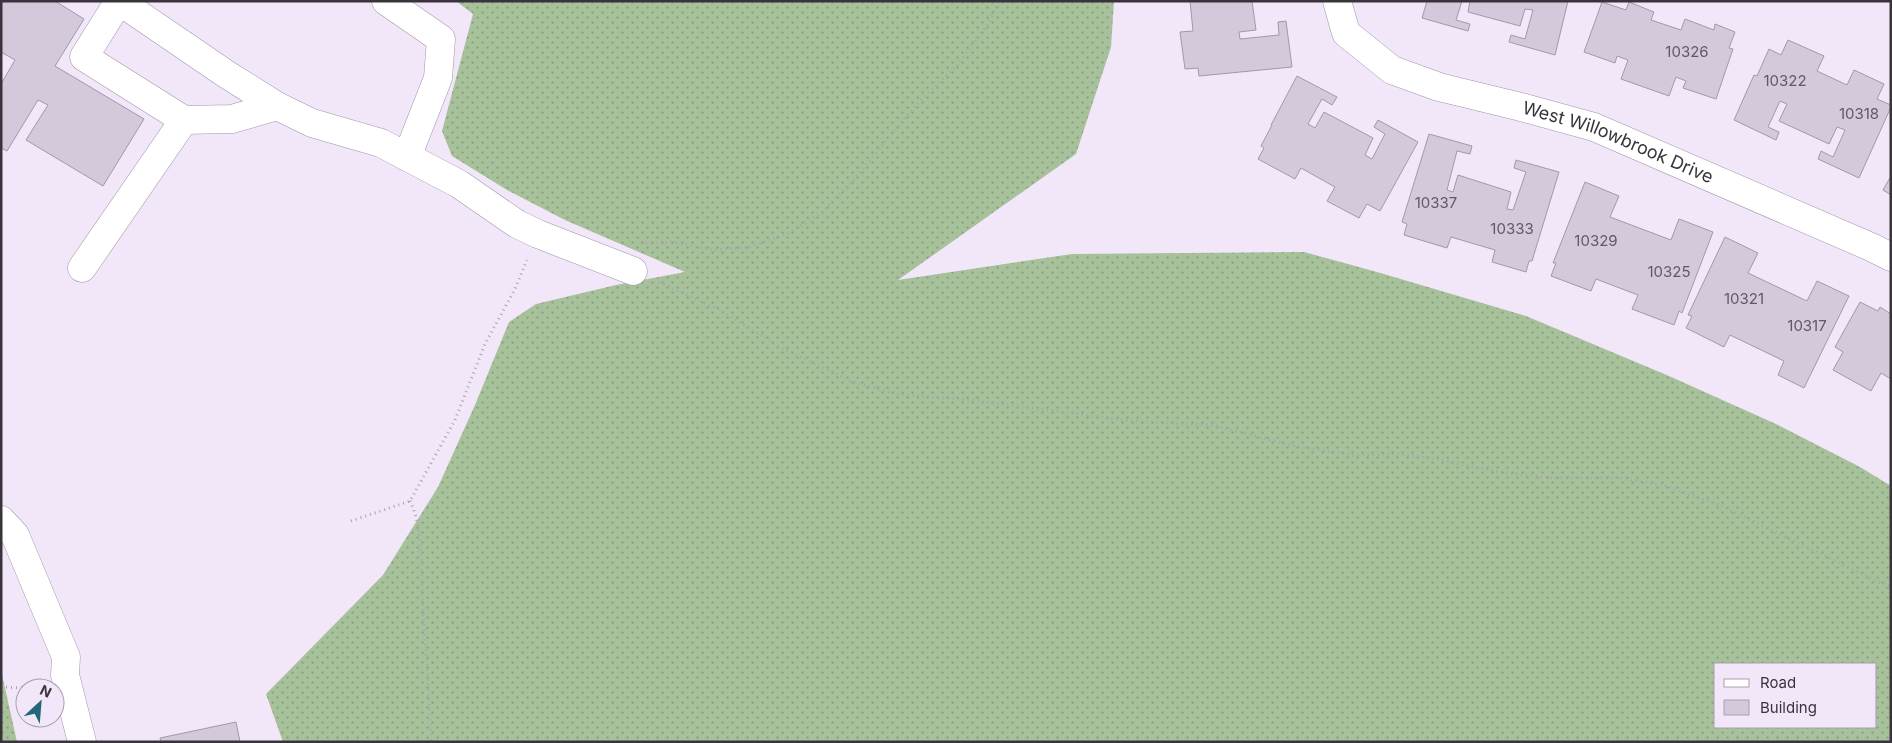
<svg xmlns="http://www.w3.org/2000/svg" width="1892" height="743" font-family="Inter,sans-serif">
<defs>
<pattern id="grass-dots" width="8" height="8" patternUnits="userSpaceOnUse" patternTransform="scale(1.25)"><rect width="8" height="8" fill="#a7c19a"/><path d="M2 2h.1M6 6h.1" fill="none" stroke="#899e7f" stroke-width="1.8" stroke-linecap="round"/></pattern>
</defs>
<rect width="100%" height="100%" fill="#f2e6f9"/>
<path fill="url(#grass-dots)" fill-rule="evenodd" d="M456,1h658l-3,46 -35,107 -178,126 174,-26 232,-2 73,20 149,44 143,60 107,48 84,43 31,19v256h-1608l-17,-48 117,-119 55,-88 37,-82 34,-83 27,-18 80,-19 69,-13 -120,-52 -58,-30 -55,-34 -10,-25 31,-117zM1716,664h160v63h-160z
M1,670l16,72h-16z"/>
<path fill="#d4c8db" stroke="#a397aa" d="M1,1h54l29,18 -29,47 89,53 -41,67 -77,-46 22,-35 -10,-5 -31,51 -6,-3v-64l14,-24 -14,-8z
M1190,1h62l4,29 -17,2 1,7 39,-4 -1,-13 8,-1 6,46 -93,9 -1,-8 -13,1 -5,-37 13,-1z
M1427,1h35l-6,19 14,4 -2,7 -46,-13z
M1470,1h98l-13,54 -46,-13 2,-7 14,4 8,-29 -8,-1 -5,17 -52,-14z
M1602,2l24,8 3,-8 25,10 -3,8 30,10 4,-11 29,11 1,-6 20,8 -6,16 4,1 -17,50 -33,-11 3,-7 -10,-4 -7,19 -48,-17 7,-19 -11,-4 -2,7 -31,-11z
M1788,40l36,16 -7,15 30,14 7,-15 30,14 -7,15 14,6v2l-32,71 -41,-19 3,-8 12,6 12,-27 -8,-3 -8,17 -50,-23 8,-17 -7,-3 -12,26 11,5 -3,8 -42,-20 20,-45 3,1 12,-27 12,6z
M1297,76l40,21 -5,8 -10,-6 -14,25 7,4 9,-16 49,26 -8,17 7,4 13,-25 -11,-7 4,-7 40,22 -38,69 -13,-7 -8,14 -32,-17 8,-14 -34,-19 -6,11 -37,-20 6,-11 -3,-2 11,-21h-1z
M1429,134l43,12 -2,8 -13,-3 -10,39 6,2 5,-17 53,17 -4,17 6,1 13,-38 -12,-4 2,-8 43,12 -27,89h-3l-3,11 -34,-10 3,-12 -44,-13 -4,11 -43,-13 3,-11 -5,-2z
M1891,176v19l-8,-5z
M1585,182l34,14 -9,21 61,23 8,-21 34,13 -31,81 -3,-2 -5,14 -42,-16 6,-14 -42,-16 -5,12 -40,-15 5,-13h-3z
M1725,237l33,16 -10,20 59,28 10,-20 32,15 -45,92 -26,-13 6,-14 -54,-26 -6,12 -38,-19 6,-12 -4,-1z
M1860,302l18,9 2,-4 11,7v65l-10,-6 -10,18 -38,-21 10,-18 -8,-5z
M236,722l4,20h-79l-1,-4z"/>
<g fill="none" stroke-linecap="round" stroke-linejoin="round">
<defs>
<g id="minor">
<path d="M119,1l107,73 51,32 35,17 69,20 78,41 58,40 21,10 95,37"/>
<path d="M119,1l-35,56 100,63 48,-1 45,-13"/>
<path d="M386,1l55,38 -3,39 -31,79"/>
<path id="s1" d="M1337,1l9,32 46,37 47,17 82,20 73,20 277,120 20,10"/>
<path d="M82,268l102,-148"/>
<path d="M1,520l14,15 51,122 -1,18 17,67"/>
</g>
</defs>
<use href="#minor" stroke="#a195a7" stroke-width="29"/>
<path stroke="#aba2b1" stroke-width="3" stroke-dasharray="1 4" stroke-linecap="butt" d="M641,243l30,-1 44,8 35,-3 37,-13 35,-22 30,-30 64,-77 42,-41 29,-38 12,-25
M659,282l61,28 58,36 73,35 46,13 74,6 159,21 82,4 78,20 63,10 46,-1 44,6 50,11 59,7h67l45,7 58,21 156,76 13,4
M410,501c14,29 10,63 12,95 3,48 8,97 9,146
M351,521l59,-20 45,-81 30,-76 30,-55 12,-29
M1,687l24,1
M25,688l14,-2"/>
<use href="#minor" stroke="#fff" stroke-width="28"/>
</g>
<g text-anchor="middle" stroke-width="4.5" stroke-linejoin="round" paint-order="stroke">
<g font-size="15" fill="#605964">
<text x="1687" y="57">10326</text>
<text x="1785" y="86">10322</text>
<text x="1859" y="119">10318</text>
<text x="1436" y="208">10337</text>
<text x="1512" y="234">10333</text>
<text x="1596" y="246">10329</text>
<text x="1669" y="277">10325</text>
<text x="1744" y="304">10321</text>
<text x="1807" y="331">10317</text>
</g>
<g font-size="18" fill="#39343c" stroke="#f2e6f9">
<text dy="6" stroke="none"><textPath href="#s1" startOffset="330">West Willowbrook Drive</textPath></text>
</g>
</g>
<rect width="1892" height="743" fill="none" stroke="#39343c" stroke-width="5"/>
<rect x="1714" y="663" width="162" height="65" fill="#f2e6f9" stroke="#a89fad"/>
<rect x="1724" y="679" width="25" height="8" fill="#ffffff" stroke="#a89fad"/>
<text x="1760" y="688" font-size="15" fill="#39343c">Road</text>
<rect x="1724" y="700" width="25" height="15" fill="#d4c8db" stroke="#a89fad"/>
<text x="1760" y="713" font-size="15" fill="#39343c">Building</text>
<g transform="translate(40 703) rotate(26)"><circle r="24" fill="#f2e6f9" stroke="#a89fad"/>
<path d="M0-4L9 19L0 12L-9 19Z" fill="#246779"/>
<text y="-8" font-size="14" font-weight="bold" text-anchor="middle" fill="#39343c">N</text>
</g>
</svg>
